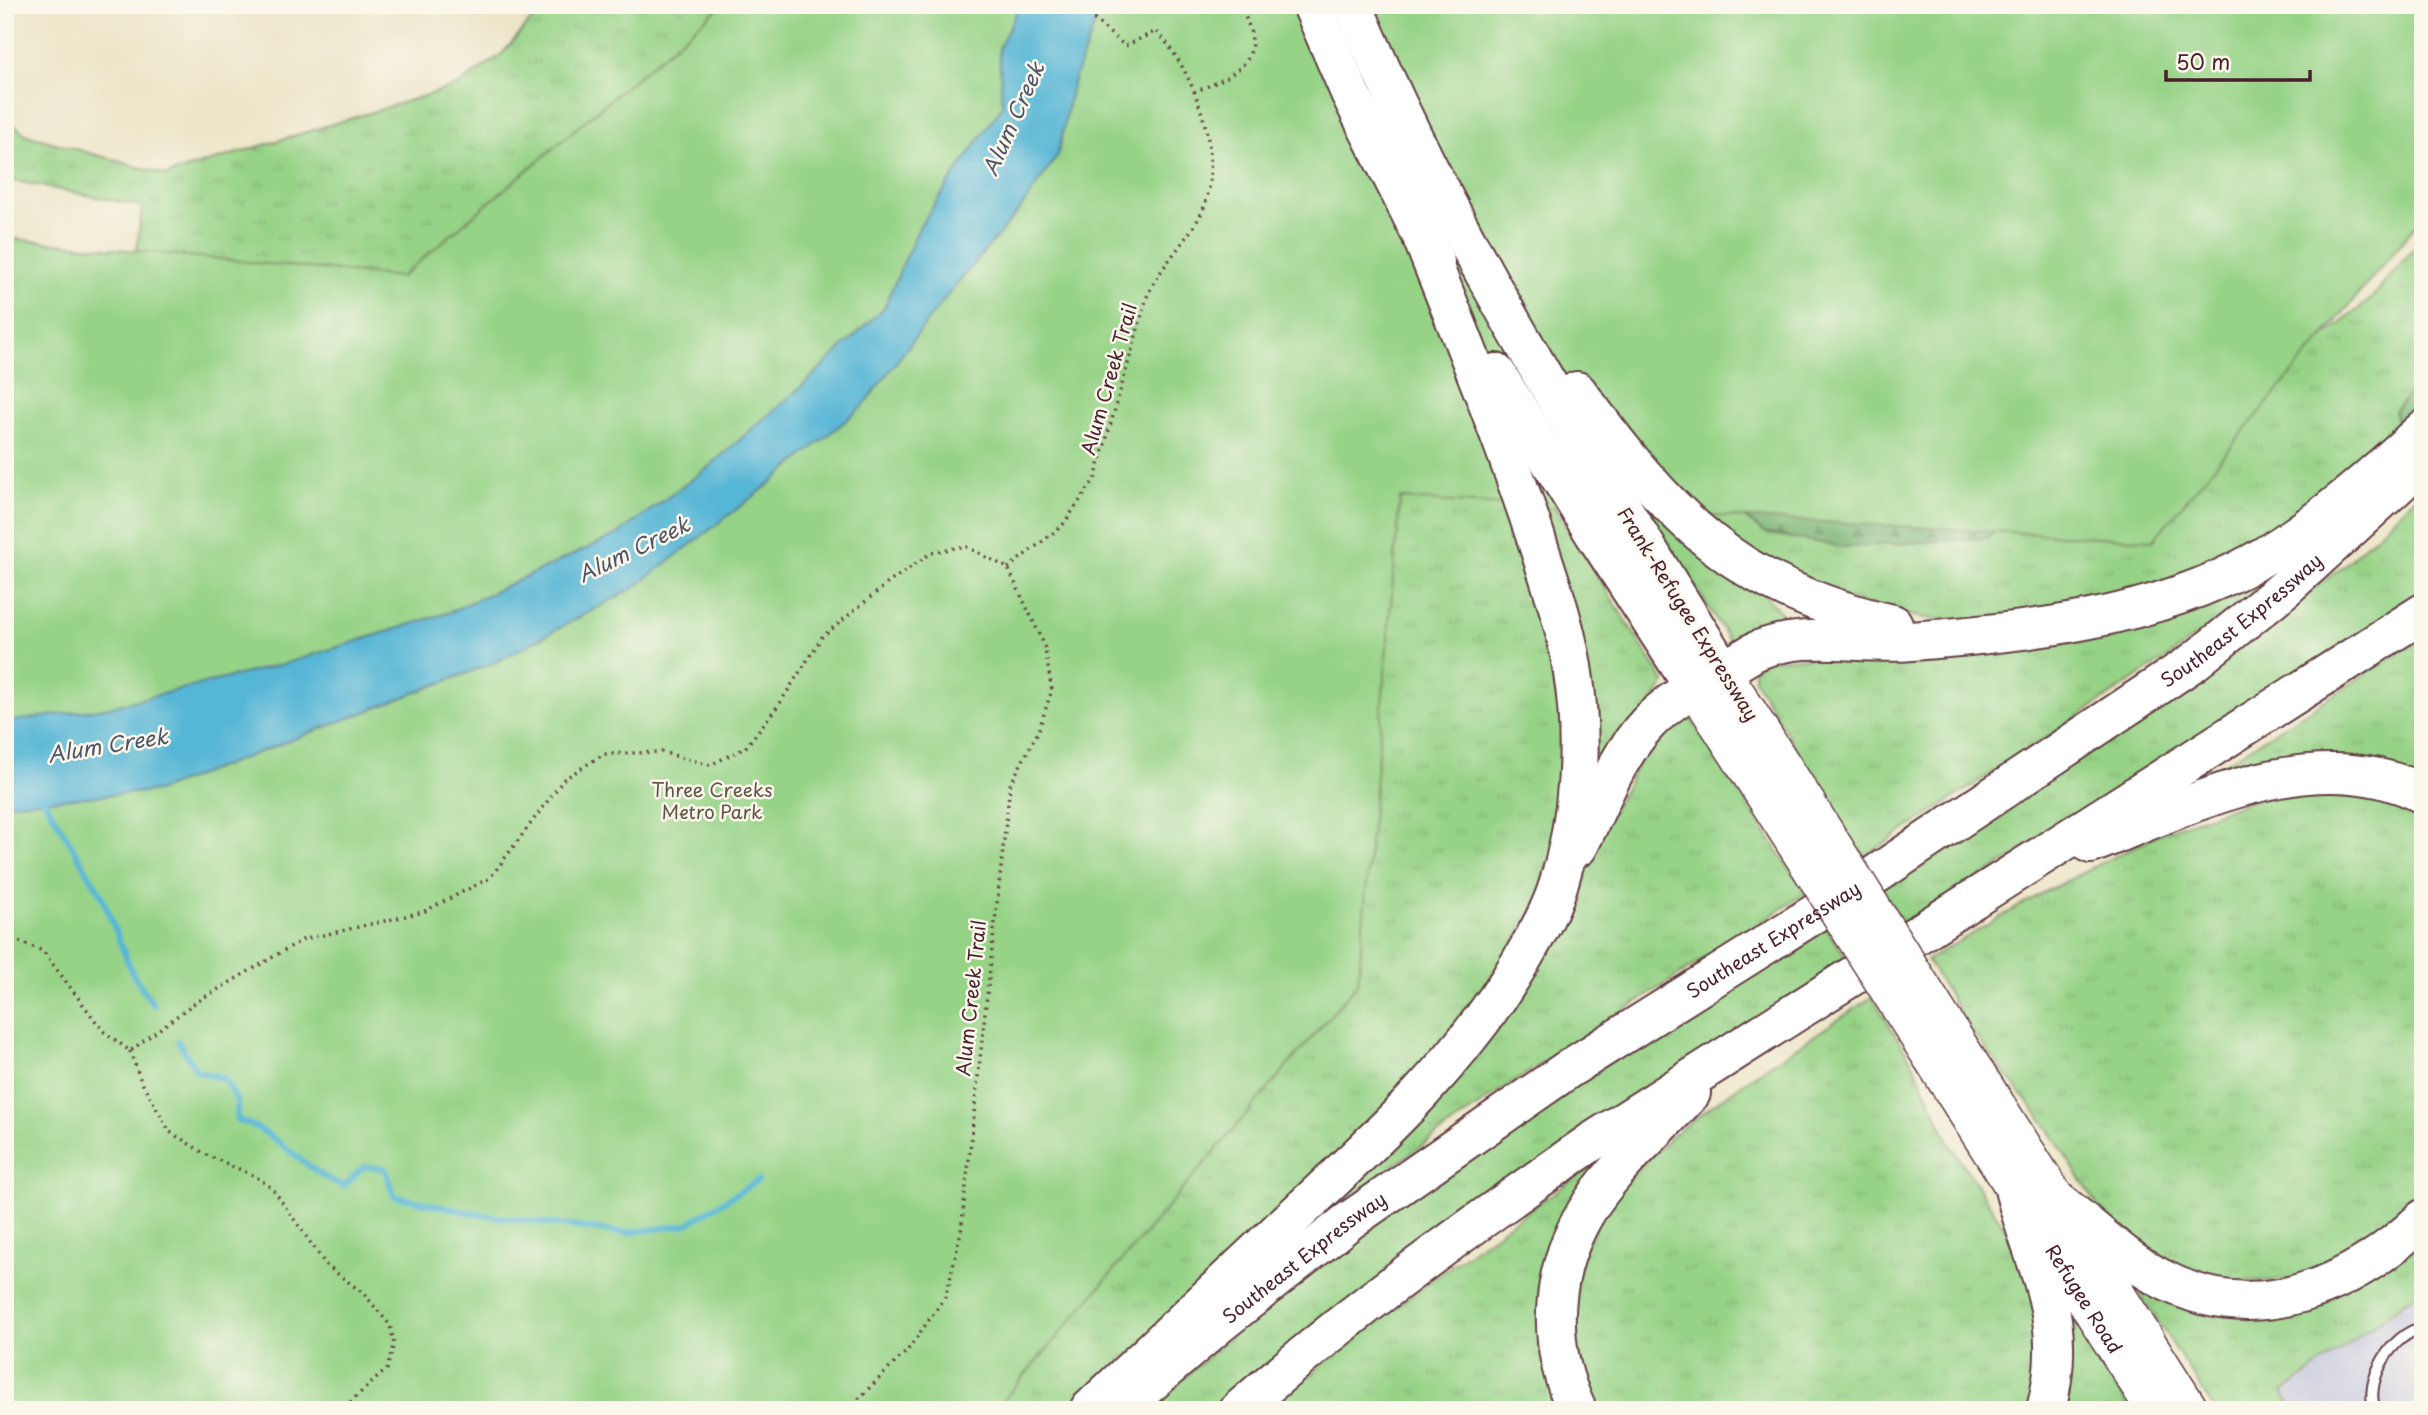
<svg xmlns="http://www.w3.org/2000/svg" width="2428" height="1415" font-family="'Playpen Sans',sans-serif">
<defs>
<pattern id="grass-tufts" width="24" height="20" patternUnits="userSpaceOnUse" patternTransform="scale(1.75)"><rect width="24" height="20" fill="#97d387"/><path d="M3 7l-1-3M5 7V3M7 7l1-3M15 17l-1-3M17 17v-4M19 17l1-3" fill="none" stroke="#84b575"/></pattern>
<pattern id="forest-firs" width="22" height="20" patternUnits="userSpaceOnUse" patternTransform="scale(1.75)"><rect width="22" height="20" fill="#79b574"/><path d="M5 1l3.5 6h-7zM16 11l3.5 6h-7z" fill="#65935f"/></pattern>
</defs>
<rect width="100%" height="100%" fill="#fbf7ec"/>
<filter id="ink" filterUnits="userSpaceOnUse"><feTurbulence type="fractalNoise" baseFrequency=".0143" numOctaves="2"/><feDisplacementMap in="SourceGraphic" scale="14" xChannelSelector="R" yChannelSelector="G"/><feConvolveMatrix kernelMatrix="1 2 1 2 8 2 1 2 1" color-interpolation-filters="sRGB"/></filter>
<filter id="wash" filterUnits="userSpaceOnUse"><feTurbulence type="fractalNoise" baseFrequency=".00686" numOctaves="4" result="noise"/><feDisplacementMap in="SourceGraphic" scale="28" xChannelSelector="R" yChannelSelector="G"/><feGaussianBlur stdDeviation="1.57" result="paint"/><feColorMatrix in="noise" values="0 0 0 0 0 0 0 0 0 0 0 0 0 0 0 0 0 1.4 0 .05"/><feComposite in="paint" operator="in"/></filter>
<g filter="url(#wash)">
<rect width="100%" height="100%" fill="#ece5c7"/>
<path fill="#c0c2dd" d="M2423,1289v121h-130l-10,-17z"/>
<path fill="url(#grass-tufts)" stroke="#707959" stroke-width="2" d="M544,5h231l-391,295 -249,-35 7,-59 -137,-27v-61l22,17 139,40 291,-89 46,-33z
M1282,5l250,560 36,175 -11,98 -19,64 -50,81 -85,108 -330,319h-127l401,-785z
M2423,238v138l-28,35 3,22c-48,38 -95,80 -149,110 -78,44 -227,88 -316,76 -34,-4 -69,-15 -102,-27 -16,-5 -35,-9 -50,-18 -52,-30 -93,-76 -135,-118l630,-82 94,-74z
M1536,479l129,204 -69,105z
M2423,490v105l-518,331 -26,-38 311,-204 156,-120z
M1643,503l118,87 19,22 -1,12 -45,24z
M2285,568l-112,86 -311,204 -108,-179v-10l14,-10 221,-8 116,-14z
M2423,638v142h-200l-4,-13z
M1673,715h15l118,178 -311,201 -106,75 -134,106 285,-321 62,-123 58,-108z
M2305,782l118,24v391l-70,60 -60,23 -70,1 -36,-8 -37,-20 -27,-21 -26,-27 -51,-80 -75,-95 -44,-70 112,-65 126,-64z
M1823,922l25,39 -604,423 -27,26h-69l131,-116 136,-105z
M1872,997l42,68 36,79 64,98 28,74 -10,94h-436l-16,-35 -8,-58 7,-56 27,-59 68,-68 66,-49z
M1611,1153l-32,54 -13,203h-297c108,-94 224,-175 342,-257z
M2423,1234v34l-5,3 5,18 -140,103 10,18h-78l-96,-149 116,48z
M2077,1324l54,86h-72l8,-81z"/>
<path fill="url(#forest-firs)" stroke="#626a50" stroke-width="2" d="M2423,376v32l-25,25 -3,-22z
M1723,500l289,19 -25,19 -143,9 -80,-14z"/>
<path fill="#97d387" stroke="#707959" stroke-width="2" d="M722,5h1701v212l-270,323 -753,-41 -42,484 -363,427h-990v-1172l396,39z"/>
<path fill="#56b6d5" stroke="#506a80" stroke-width="2" d="M1020,5h82l-30,80 -14,70 -37,53 -79,94 -79,104 -96,80 -133,102 -138,74 -339,129 -152,13v-82l100,-14 182,-45 163,-51 168,-78 88,-65 96,-83 82,-78 35,-81 83,-121 -3,-58z"/>
<g fill="none" stroke-linecap="round" stroke-linejoin="round">
<path stroke="#56b6d5" stroke-width="6" d="M43,798l58,96 32,81 21,30
M178,1041l19,30 28,8 12,22v19c40,10 66,51 107,66l19,-19 22,1 9,28 88,19 143,18 61,-8 72,-45"/>
</g>
</g>
<g filter="url(#ink)">
<g fill="none" stroke-linecap="round" stroke-linejoin="round">
<defs>
<path id="lane" d="M2375,1410c-12,-29 18,-78 48,-82"/>
<g id="primary">
<path d="M1723,671l87,136"/>
<path d="M1695,689l88,137"/>
<path d="M1955,1038l236,372"/>
<path id="s1" d="M1929,1055l225,355"/>
</g>
<g id="highway">
<path d="M1312,5l38,88 85,169"/>
<path d="M1353,5c99,236 236,449 370,666"/>
<path d="M1496,373l98,160 101,156"/>
<path d="M1577,391c95,128 156,196 316,233"/>
<path d="M2091,844c102,-40 224,-105 332,-50"/>
<path d="M1578,847c21,-40 38,-90 69,-123 28,-30 72,-50 107,-72 51,-23 104,-6 157,-11 117,-9 241,-22 345,-80 62,-36 114,-83 167,-131"/>
<path d="M2014,1189c22,86 56,127 32,221"/>
<path d="M2060,1203c33,25 65,57 102,76 95,50 190,7 261,-60"/>
<path d="M1089,1410c67,-64 135,-127 202,-191 85,-79 171,-157 230,-258 14,-24 29,-49 37,-75 21,-67 26,-145 15,-213 -7,-49 -24,-94 -39,-141 -33,-99 -72,-195 -111,-292"/>
<path id="s2" d="M1119,1410l100,-86 130,-103 218,-151 290,-183 338,-226 89,-72 139,-127"/>
<path d="M1239,1410c111,-98 230,-183 351,-267l833,-530"/>
<path d="M1577,1410c-33,-69 -27,-146 16,-209 27,-40 66,-72 98,-108"/>
</g>
</defs>
<use href="#lane" stroke="#623d42" stroke-width="14"/>
<use href="#primary" stroke="#623d42" stroke-width="38"/>
<use href="#highway" stroke="#623d42" stroke-width="42"/>
<path stroke="#623d42" stroke-width="3.5" stroke-dasharray="2 5" stroke-linecap="butt" d="M1194,92c47,-19 76,-34 45,-87
M1008,568l54,-42 33,-47 52,-182c13,-31 37,-52 53,-81 28,-54 -5,-146 -44,-185l-31,15 -48,-41
M5,942h15l23,9 60,80 27,20 63,-47 109,-64 121,-28 67,-34 74,-99 40,-25 57,-2 49,13 35,-17 35,-45 42,-66 66,-54 43,-30 34,-7 43,22 36,76 8,46 -14,42 -28,53 -49,447 -15,64 -39,55 -60,59
M130,1051l11,30 29,51 37,23 48,21 18,13 53,76 38,29 26,31 4,18 -7,26 -46,41"/>
<use href="#lane" stroke="#fff" stroke-width="10"/>
<use href="#primary" stroke="#fff" stroke-width="35"/>
<use href="#highway" stroke="#fff" stroke-width="38"/>
<defs>
<path id="primary-bridge" d="M1810,807l145,231
M1783,826l146,229"/>
</defs>
<use href="#primary-bridge" stroke="#623d42" stroke-width="38" stroke-linecap="butt"/>
<use href="#primary-bridge" stroke="#fff" stroke-width="35"/>
</g>
</g>
<g text-anchor="middle" stroke-width="5" stroke-linejoin="round" paint-order="stroke">
<g font-size="19" fill="#4a1f2b" stroke="#fbf7ec">
<text transform="translate(1109 379) rotate(-74)" y="7">Alum Creek Trail</text>
<text transform="translate(1688 614) rotate(58)" y="7">Frank-Refugee Expressway</text>
<text dy="7" stroke="none"><textPath href="#s2" startOffset="1374">Southeast Expressway</textPath></text>
<text dy="7" stroke="none"><textPath href="#s2" startOffset="807">Southeast Expressway</textPath></text>
<text transform="translate(971 998) rotate(-84)" y="7">Alum Creek Trail</text>
<text dy="7" stroke="none"><textPath href="#s2" startOffset="240">Southeast Expressway</textPath></text>
<text dy="7" stroke="none"><textPath href="#s1" startOffset="289">Refugee Road</textPath></text>
</g>
<g font-size="19" fill="#615547" stroke="#fbf7ec">
<text x="712" y="797">Three Creeks<tspan x="712" dy="22">Metro Park</tspan></text>
</g>
<g font-size="21" font-style="italic" fill="#4e5466" stroke="#fbf7ec">
<text transform="translate(1014 119) rotate(-66)" y="7">Alum Creek</text>
<text transform="translate(634 550) rotate(-26)" y="7">Alum Creek</text>
<text transform="translate(108 746) rotate(-9)" y="7">Alum Creek</text>
</g>
</g>
<rect width="2428" height="1415" fill="none" stroke="#fbf7ec" stroke-width="28"/>
<path d="M2166 70v10h144v-10" fill="none" stroke="#4a1f2b" stroke-width="3.5"/>
<text x="2176" y="70" font-size="21" fill="#4a1f2b" stroke="#fbf7ec" stroke-width="5" paint-order="stroke">50 m</text>
</svg>
